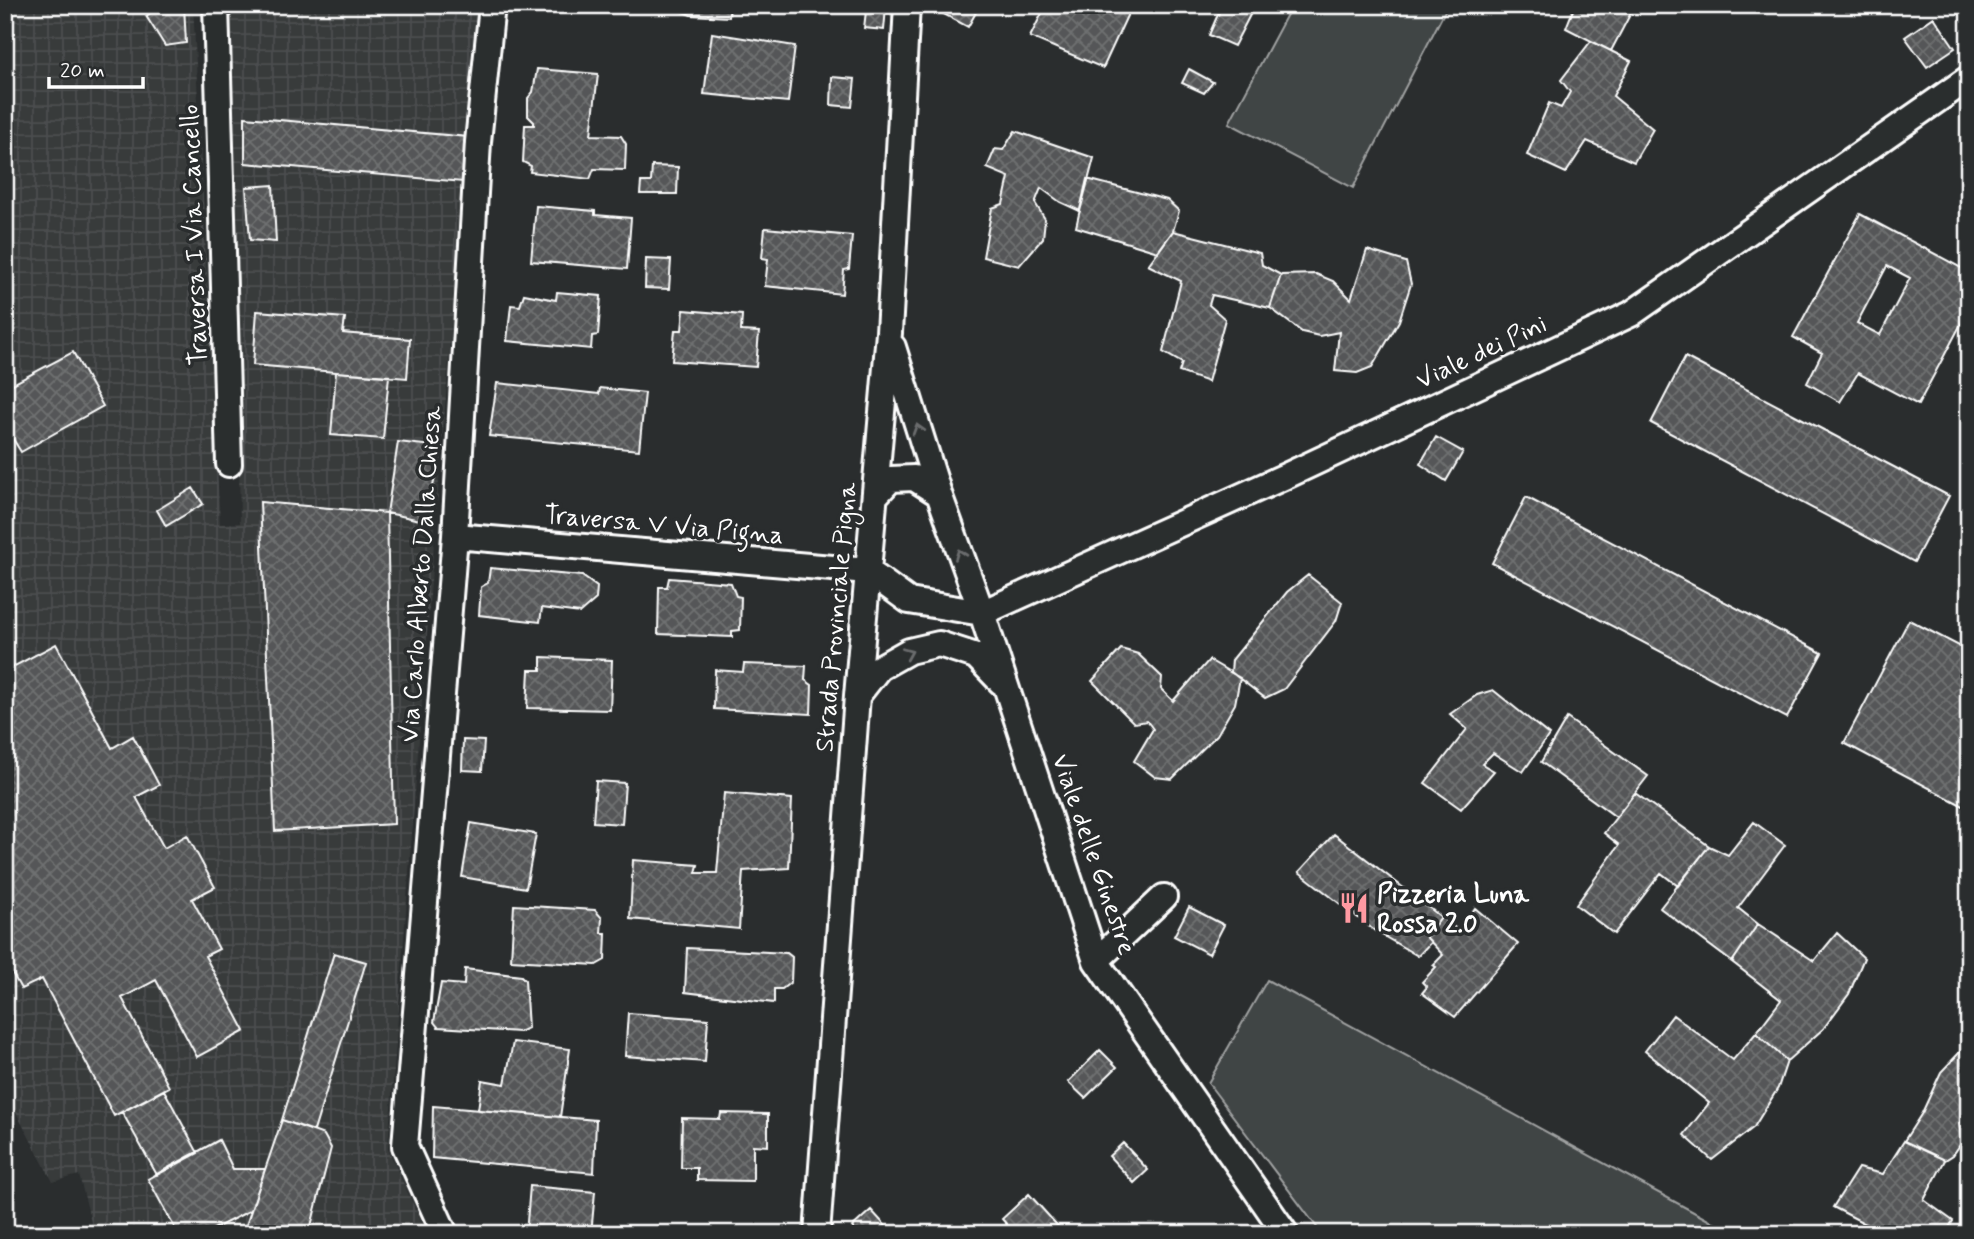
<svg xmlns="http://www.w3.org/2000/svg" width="1974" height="1239" font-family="Mynerve,sans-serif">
<defs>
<pattern id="industrial-grid" width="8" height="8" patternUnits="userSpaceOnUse" patternTransform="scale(1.75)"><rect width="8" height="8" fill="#373a3b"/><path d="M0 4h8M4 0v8" fill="none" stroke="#4b4e4f"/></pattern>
<pattern id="building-cross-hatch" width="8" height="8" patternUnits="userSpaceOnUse" patternTransform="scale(1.75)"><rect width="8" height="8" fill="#555758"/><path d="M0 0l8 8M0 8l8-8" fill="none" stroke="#6e7071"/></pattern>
</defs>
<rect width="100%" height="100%" fill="#2a2d2e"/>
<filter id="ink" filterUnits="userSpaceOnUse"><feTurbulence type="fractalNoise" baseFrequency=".0143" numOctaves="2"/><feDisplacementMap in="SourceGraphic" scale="14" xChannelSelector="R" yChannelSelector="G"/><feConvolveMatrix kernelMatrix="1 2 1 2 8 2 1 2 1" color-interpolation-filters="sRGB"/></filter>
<g filter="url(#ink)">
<path fill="url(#industrial-grid)" d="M5,5h188l27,519 20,-1 -9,-518h248l-43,511 -48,633 39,85h-333l-15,-59 -26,7 -48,-90z"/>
<path fill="#414445" stroke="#a0a2a2" stroke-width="2" d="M1292,5h156l-95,183 -124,-65z
M1267,980l467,254h-412l-114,-151z"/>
<path fill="url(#building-cross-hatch)" stroke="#fff" stroke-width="2" fill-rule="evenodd" d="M163,5h21l2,38 -21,3 -19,-30z
M664,5h66l-1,12 -38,-2z
M784,5h85l-3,6z
M943,5h37l-12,22 -28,-15z
M1046,5h86l-29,63 -73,-31z
M1222,5h11l18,8 -17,33 -25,-11z
M1575,5h60l-24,46 -45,-23z
M869,8h17l-2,22 -20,-2 2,-17 3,1z
M1934,17l21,31 -28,19 -22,-30z
M712,33l83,13 -7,56 -84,-8z
M1591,41l40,20 -18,35 40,33 -19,33 -47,-21 -21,32 -39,-18 22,-52 12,5 9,-16 -9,-12z
M537,69l61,5 -7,61 30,1 5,8 -1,26 -31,-1 -4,10 -60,-7 1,-6 -8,-4 2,-37h9v-3l-6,-6v-18l5,-6z
M1189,69l24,13 -9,11 -22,-10z
M832,77l23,2 -3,28 -21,-2z
M245,117l223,20 -5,45 -218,-19z
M1015,131l79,27 -14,53 -20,-9 -19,-14 -6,15 10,16 -2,19 -24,28 -36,-9 9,-49 11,-4 6,-27 -22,-9 8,-19 8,1z
M652,166l26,1 -1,27h-37l1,-12h10z
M1087,179l80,21 12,11 -6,20 -15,21 -82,-25z
M273,185l3,57 -26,-2 -4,-53z
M536,206l59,5v4l36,3 -4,51 -96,-8z
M1860,214l109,58v37l-51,96 -60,-32 -18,29 -33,-19 15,-30 -29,-16zM1887,266l23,12 -30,57 -23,-12z
M765,228l87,8 -3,33 -5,1 -2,24 -77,-8 3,-27 -6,-1z
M1173,231l87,22 2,12 19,10 -11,33 -58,-13 -3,10 16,14 -17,63 -29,-10 3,-9 -19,-11 18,-71 -33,-16z
M1367,250l39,12 5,22 -12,37 -27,46 -15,6 -22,-2 4,-39 -20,4 -17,-4 -32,-24 11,-33 35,-1 17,7 18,18z
M646,259l25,1 -2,29 -24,-1z
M557,292l44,4 -3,39 -6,1 -1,13 -84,-8 4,-36 9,1 4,-12 32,6z
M684,310l58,5 -1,16 18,1 -3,35 -84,-6 3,-31h7z
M257,311l88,7 -2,15 67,6 -3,39 -154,-13z
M73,352l30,54 -82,46 -16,-26v-38z
M1685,357l264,139 -35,66 -263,-139z
M336,372l53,4 -6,63 -52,-4z
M497,383l102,11 1,-6 45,5 -6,57 -150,-14z
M1436,437l27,15 -17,29 -26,-17z
M398,442l44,5 -17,74 -38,-8z
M193,488l10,16 -37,22 -9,-16z
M1526,497l296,156 -35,65 -295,-155z
M260,502l127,11 7,311 -119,7z
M490,568l92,8 15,11 -1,12 -16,14 -38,-5 -2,14 -61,-7 2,-28 7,-4z
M1308,575l34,27 -6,19 -52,68 -19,9 -34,-26 1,-12 55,-68z
M669,578l62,5 5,13 5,1 -1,33 -8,1v6l-74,-3 1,-47h8z
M1909,620l60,31v158l-125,-66z
M56,644l56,104 21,-12 26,49 -23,12 28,51 23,-13 28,52 -23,12 27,50 -14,7 40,75 -48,26 -41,-77 -34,18 47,89 -55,29 -72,-137 -21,10 -16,-29v-28l9,-5 -9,-17v-239z
M1121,649l17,5 24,23 -1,12 12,12 36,-41 31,18 -5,26 -18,31 -45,44 -17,-2 -21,-16 19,-32 -6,-8 -13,2 -42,-42z
M541,657l71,3 -2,50 -83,-2 2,-38h12z
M744,664l62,2 -1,14 7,5 -1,29 -97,-5 1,-39 28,2z
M1493,690l56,45 -26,37 -30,-19 -11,11 12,7 -33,38 -36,-26 42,-54 -17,-15 27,-19z
M1567,718l81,58 -32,41 -75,-55z
M463,740l21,1 -2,30 -20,-1z
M596,781l29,2 -3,41 -29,-2z
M724,793l68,6 -3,69 -46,3 -4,58 -109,-10 3,-59 65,5 -2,8h21z
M1635,793l74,53 -31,40 -17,-13 -47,61 -38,-29 43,-60 -15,-12z
M1754,822l31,23 -47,63 20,16 -26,38 -72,-54 49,-62 19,9z
M471,823l65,11 -10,54 -64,-11z
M1334,834l107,83 -15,20 5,5 -13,14 -43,-25 -76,-59z
M514,905l81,5 7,8 -1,15h5l-1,27 -9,5 -85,-5z
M1189,907l35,18 -15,29 -35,-18z
M1475,908l43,36 -63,73 -33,-24 5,-6 -5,-5 14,-15 -3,-2 10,-10 -17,-18 15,-20 18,14z
M1758,924l56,37 23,-28 27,25 -15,36 -26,35 -36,32 -31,-28 25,-33 -49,-38z
M687,948l100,5 5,4 -1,25 -9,7h-8v14l-89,-11z
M334,953l32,9 -52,169 -32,-11z
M465,969l56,7 4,4 3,48 -9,4 -81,-5 -4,-5 7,-39 23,2z
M628,1013l80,6 -3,43 -80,-6z
M1673,1015l60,45 23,-27 31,28 -9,27 -24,39 -42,33 -28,-25 25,-32 -64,-52z
M1969,1025v93l-10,5 3,19 -9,13 -8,5 -41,-19 18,-28 19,-41 20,-21 4,-20z
M513,1042l57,7 -10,68 -82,-7 4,-30 23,4z
M1100,1050l17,17 -32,31 -17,-16z
M164,1090l34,63 -41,22 -35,-63z
M433,1106l163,14 -2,53 -162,-15z
M721,1113l47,1v32l-15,-1v36l-56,-1v-12h-16l1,-50 38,1z
M282,1120l42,15 7,13 -22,86h-66z
M219,1140l14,29h32l-14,41 -47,24h-26l-30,-55z
M1904,1141l41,19 -21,40 29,21 -8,13h-60l-52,-27 25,-39 25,6z
M1123,1143l25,27 -14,13 -25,-27z
M530,1186l65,6 -4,42h-65z
M1029,1194l36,40h-50l-13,-15z
M871,1210l22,24h-35l-6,-7z"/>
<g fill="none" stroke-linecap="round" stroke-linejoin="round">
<defs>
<path id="minor" d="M216,5l13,459
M893,347l46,147 43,119 114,348 190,273
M875,496l16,-17 23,-1 25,16
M455,536l413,35
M868,571l41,30 73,12
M982,613l306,-138 343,-161 338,-236
M857,696l22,-28 30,-17 30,-7 37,12 25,26
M1096,961l68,-64
M445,1234l-40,-88 50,-610 23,-394 14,-137
M817,1234l40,-538 32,-363 18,-328"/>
</defs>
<use href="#minor" stroke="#fff" stroke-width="30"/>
<use href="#minor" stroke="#2a2d2e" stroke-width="24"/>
</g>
<defs><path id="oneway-chevron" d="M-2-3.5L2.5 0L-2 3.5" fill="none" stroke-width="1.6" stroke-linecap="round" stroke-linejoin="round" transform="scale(1.75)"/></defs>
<g stroke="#6a6c6d">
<use href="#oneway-chevron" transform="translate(918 429) rotate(-107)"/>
<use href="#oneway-chevron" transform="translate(960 554) rotate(-110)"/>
<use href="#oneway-chevron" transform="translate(908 653) rotate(-23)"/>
</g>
</g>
<defs>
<symbol id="restaurant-bare" viewBox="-9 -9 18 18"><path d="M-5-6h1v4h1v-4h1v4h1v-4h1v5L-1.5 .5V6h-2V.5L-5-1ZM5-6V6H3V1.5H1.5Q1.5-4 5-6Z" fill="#ff9aa2" stroke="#2a2d2e" stroke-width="2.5" paint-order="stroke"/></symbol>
</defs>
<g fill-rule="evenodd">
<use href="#restaurant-bare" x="1332" y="886" width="44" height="44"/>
</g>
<g text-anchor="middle" stroke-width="7" stroke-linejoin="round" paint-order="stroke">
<g font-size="26" fill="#fff" stroke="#2a2d2e">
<text transform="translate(193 235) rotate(-92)" y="9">Traversa I Via Cancello</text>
<text transform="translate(1481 351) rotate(-25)" y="9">Viale dei Pini</text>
<text transform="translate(664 524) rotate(5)" y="9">Traversa V Via Pigna</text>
<text transform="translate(420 574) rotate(-86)" y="9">Via Carlo Alberto Dalla Chiesa</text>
<text transform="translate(835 617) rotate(-85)" y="9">Strada Provinciale Pigna</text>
<text transform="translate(1095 854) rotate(71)" y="9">Viale delle Ginestre</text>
</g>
<g font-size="26" font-weight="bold" fill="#fff" stroke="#2a2d2e" text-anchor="start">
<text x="1377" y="902">Pizzeria Luna<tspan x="1377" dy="30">Rossa 2.0</tspan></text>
</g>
</g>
<rect width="1974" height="1239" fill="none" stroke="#2a2d2e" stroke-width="28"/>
<rect x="14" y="14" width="1946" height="1211" fill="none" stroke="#fff" stroke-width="2.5" filter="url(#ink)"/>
<path d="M49 77v10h94v-10" fill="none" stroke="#ffffff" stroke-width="3.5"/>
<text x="60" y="77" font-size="21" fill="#ffffff" stroke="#2a2d2e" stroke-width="5" paint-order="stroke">20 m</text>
</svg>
